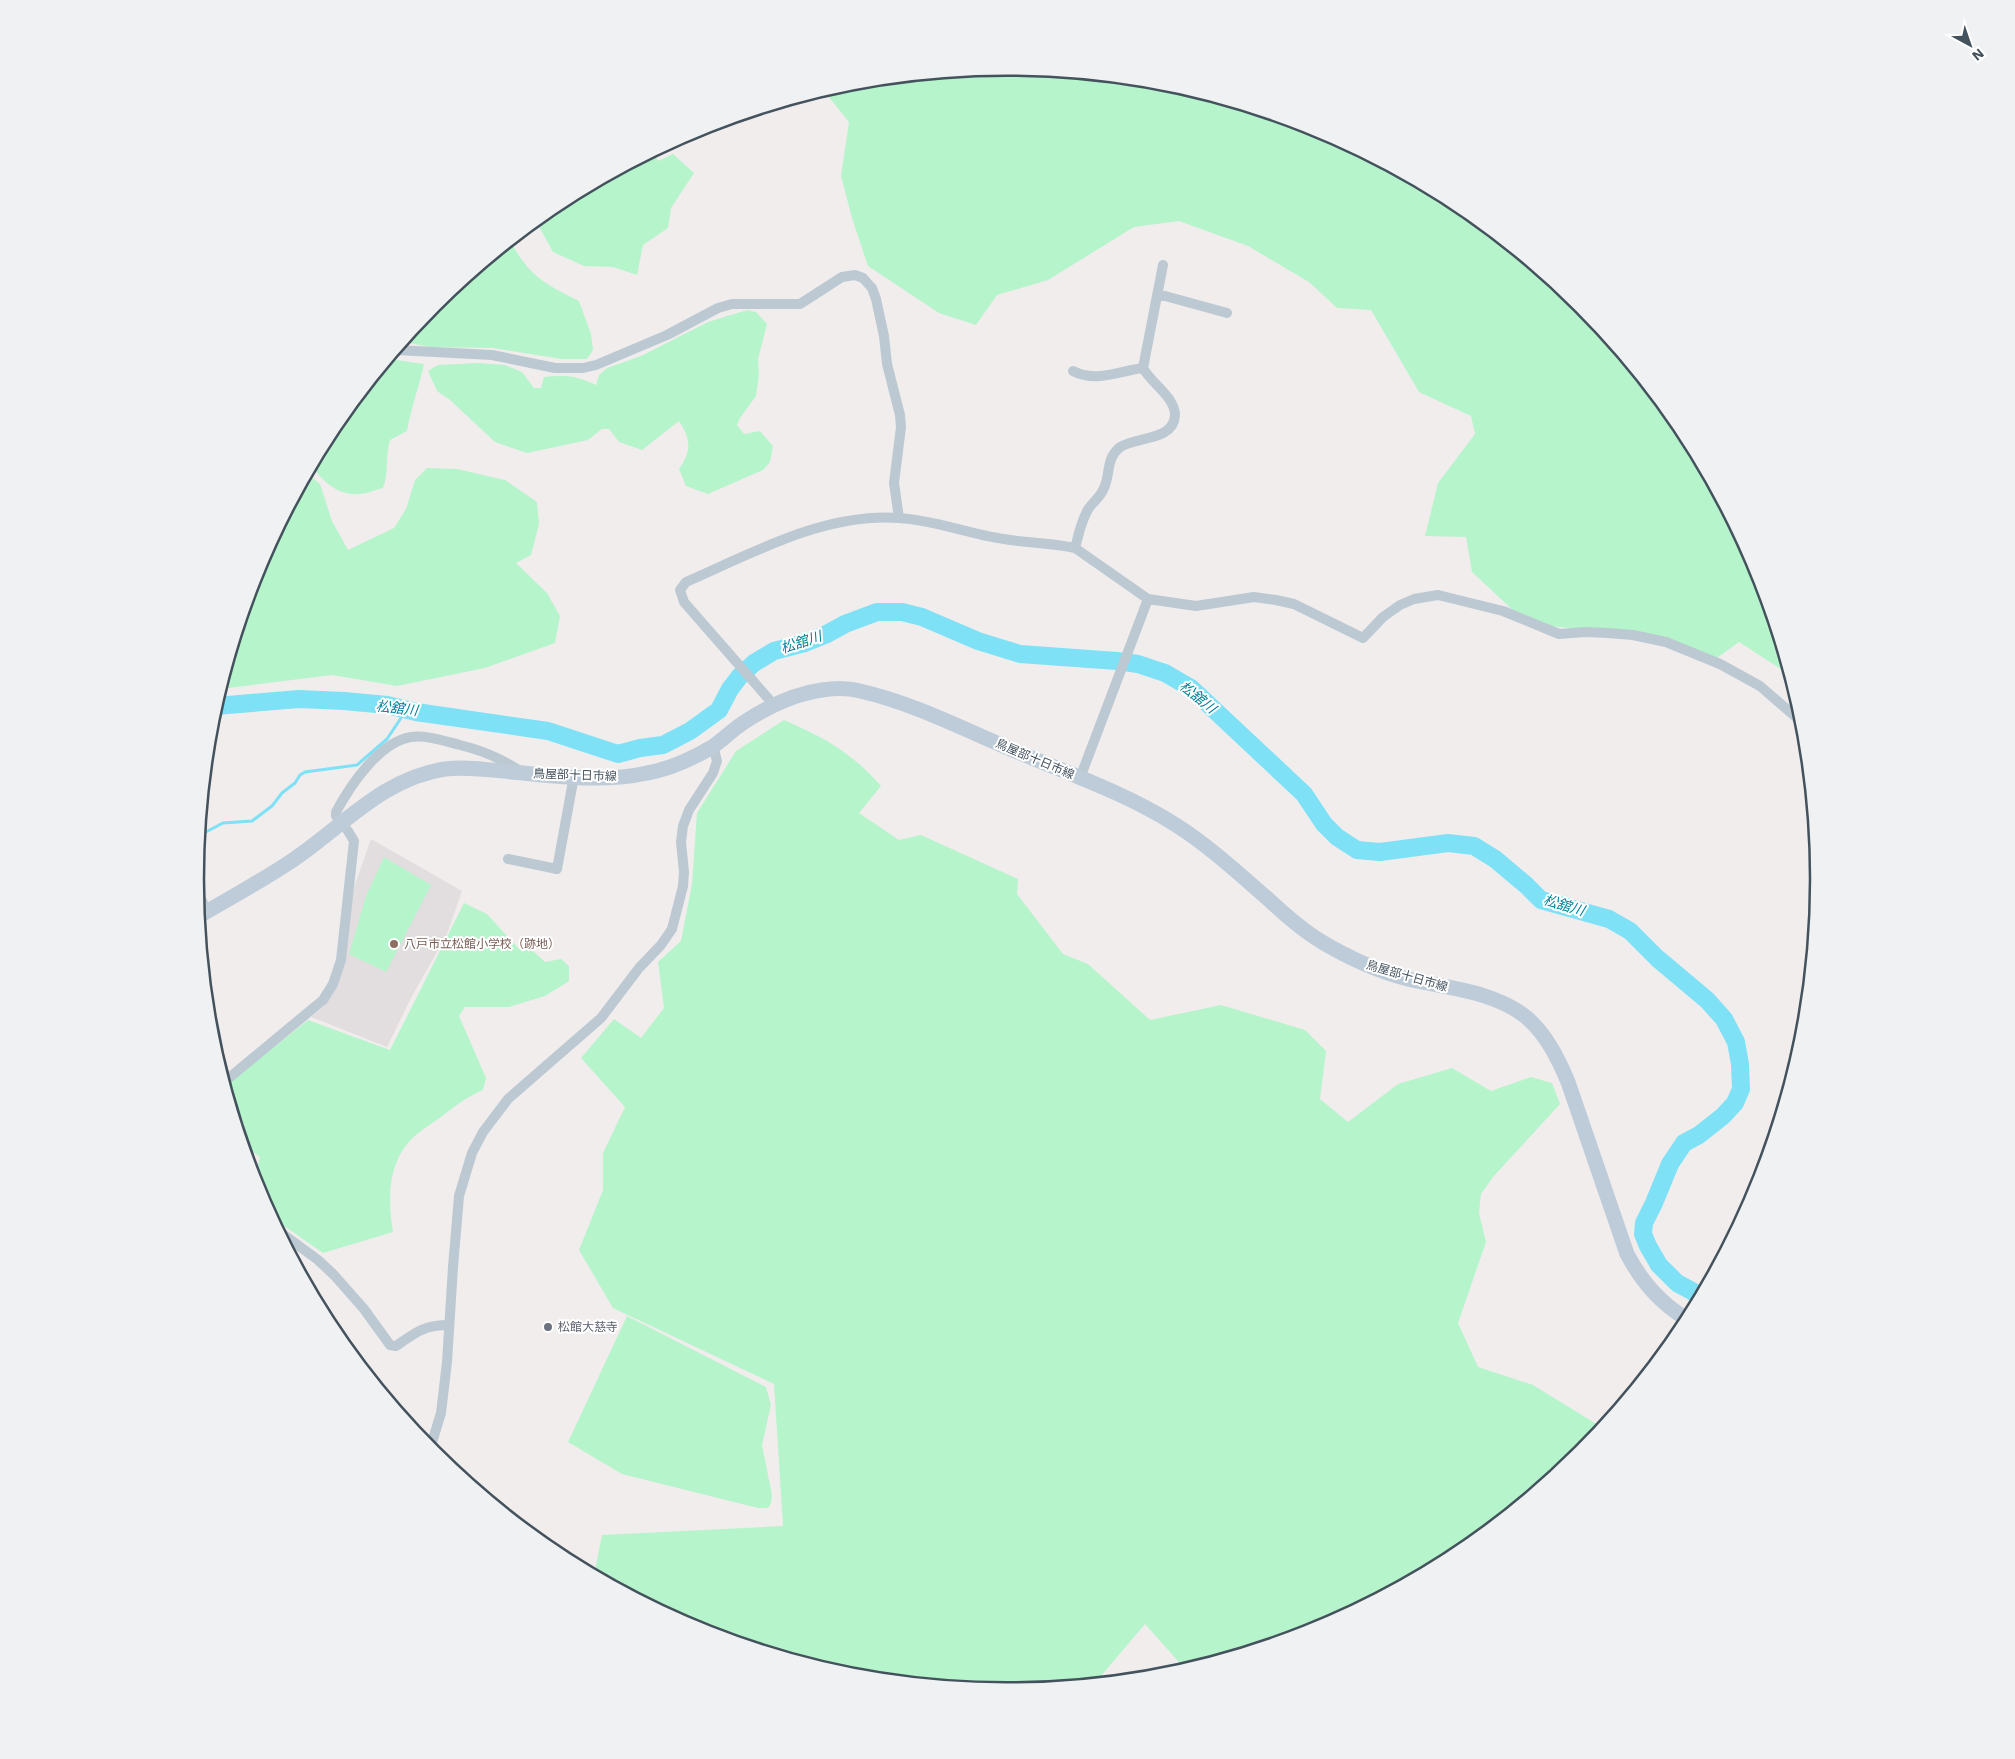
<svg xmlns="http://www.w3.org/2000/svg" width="2015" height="1759" font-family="'Work Sans','Noto Sans JP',sans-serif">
<rect width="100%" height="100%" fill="#f1eded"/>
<path fill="#e2dedf" d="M371,839l91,52 -15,43 -35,62 -25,51 -76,-30 13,-11 7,-13 20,-97z"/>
<path fill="#b6f4cc" d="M1008,68l158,15 153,46 140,76 123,101 101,123 75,140 32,106 -51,-33 -22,16 -34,-11 -113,-19 -23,-2 -30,-12 -45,-42 -6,-35 -41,-1 13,-53 37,-49 -4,-18 -52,-24 -48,-82 -34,-2 -28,-26 -61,-36 -69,-25 -45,6 -86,53 -51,15 -21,30 -37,-12 -71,-47 -16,-48 -11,-42 8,-54 -25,-31 25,-8z
M654,152l4,9 15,-7 21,19 -23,35 -3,20 -25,17 -6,30 -24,-8 -29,-1 -31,-14 -17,-31 21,-17z
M511,242c18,34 34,42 68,59l12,33 2,16 -6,9h-25l-69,-11 -62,-1 -28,-5 31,-37z
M747,310l9,2 11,12 -9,35 1,16 -3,21 -16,22 -3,7 7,9 16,-3 13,15 -3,16 -7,8 -55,24 -22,-8 -7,-17c13,-19 12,-29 0,-48l-37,29 -23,-8 -10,-13h-7l-14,11 -61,13 -32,-11 -45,-42 -13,-9 -9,-20 10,-6 40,-2 27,2 17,7 12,16h7l3,-11c23,-2 31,-2 52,8l3,-10 8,-7 34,-12 67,-34z
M389,359l35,5c-5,23 -13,44 -17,67l-17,9c-5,16 -1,33 -7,48 -8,2 -16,6 -24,6 -20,2 -36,-12 -47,-28l21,-38z
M427,468l30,1 48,11 32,22 2,22 -8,31 -15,8 31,30 13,23 -5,27 -70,25 -88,18 -65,-11 -111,14 36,-121 51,-94 12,10 12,37 16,29 46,-22 12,-19 9,-29z
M784,720c41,18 67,32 97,66l-22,27 40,27 22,-5 97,44 -1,15 46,60 25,10 62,56 71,-15 84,25 21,21 -6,48 28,23 50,-38 54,-16 39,23 40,-14 21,6 8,21 -67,73 -12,17 -2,19 7,29 -28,81 20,44 55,18 70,43 -22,26 -123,101 -140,75 -132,40 -41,-46 -50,59 -87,8 -159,-15 -153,-46 -102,-55 8,-40 181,-9 -9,-142 -161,-76 -34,-58 24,-60v-37l22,-46 -44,-49 33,-39 27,19 23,-30 -6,-46 23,-21 11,-57 5,-71 39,-62z
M384,857l47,28 -45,87 -37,-18 17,-58z
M464,903l23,11 32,35h12l14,13 16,-3 8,7v15l-24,15 -36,11h-44l-6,9 27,62 -3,12c-17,7 -30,18 -45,29 -10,7 -23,15 -30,24 -21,25 -20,59 -15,89l-70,21 -43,-30 -7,-3 -16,-30 -3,-11 6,-22 -7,-5 -7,1 -20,-65 9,-10 73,-58 82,30z
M627,1316l139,71 5,18 -9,40 10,50 -1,8 -3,5h-10l-136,-34 -54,-32z"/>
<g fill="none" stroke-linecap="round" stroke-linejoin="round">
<path stroke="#7ee1f6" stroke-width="3" d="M200,835l23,-12 29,-2 20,-15 10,-13 13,-10 5,-8 5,-3 52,-7 30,-26 14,-21v-10"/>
<path stroke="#7ee1f6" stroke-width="18" d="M216,706l83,-7 45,2 43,4 29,7 132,19 70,23 22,-6 23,-3 27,-14 29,-21 11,-21 10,-13 14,-13 20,-12 31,-8 20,-8 20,-11 32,-12h25l20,5 56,24 42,13 97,7 21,3 27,9 26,15 113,106 20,30 13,13 20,13 23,2 68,-9 26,3 21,13 31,26 15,15 68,19 21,12 27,27 50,42 17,19 12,23 4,22 1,25 -6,14 -12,13 -24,19 -15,8 -14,21 -16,39 -10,20 -1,11 5,12 11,19 18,18 24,13"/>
<path stroke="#bcc9d2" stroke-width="10" d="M1158,294l69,19
M396,350l96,5 63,13h28l13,-3 71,-30 51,-27 14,-4h68l42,-27 13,-2 8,3 9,10 4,11 8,37 3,28 13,51 1,12 -7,56 5,35
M1073,371c23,12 46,0 70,-3
M1075,548c4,-14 6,-28 14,-40 4,-6 11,-11 14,-18 8,-14 2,-30 16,-42 15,-12 55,-6 56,-33 0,-18 -24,-32 -32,-47l20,-103
M774,705l-90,-103 -4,-12 6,-8c67,-29 137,-69 213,-64 36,2 69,16 105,21 23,4 48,4 71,9l73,51 48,7 58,-9 22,3 18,4 69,34 20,-21 17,-12 14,-6 24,-4 65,16 56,23 26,-2 23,1 25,2 33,7 54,22 40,22 44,38
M1080,778l68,-179
M508,859l49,10 17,-93
M197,891l10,20
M204,961v1
M224,1082l99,-82 10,-16 8,-24 13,-119 -6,-10 -12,-15v-4c14,-26 43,-70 75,-75 16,-2 33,4 49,8 21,5 42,14 60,26
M280,1232l38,28 16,15 30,34 26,36 6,1c20,-14 28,-21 53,-21
M1678,1337l7,-19
M430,1449l11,-36 6,-51 6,-95 6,-71 13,-43 11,-21 25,-33 93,-81 38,-50 22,-23 11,-16 11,-43 1,-14 -3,-30 2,-16 6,-16 24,-37 4,-12 -4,-15"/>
<path stroke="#beccd9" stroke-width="15" d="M199,916c32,-18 64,-36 94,-56 49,-33 90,-82 152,-91 26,-3 52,2 78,4 41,4 84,9 124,0 23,-4 45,-14 65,-26 11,-7 20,-17 31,-24 24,-16 50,-29 79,-33 12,-2 27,-2 38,1 53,12 103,38 153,59 54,23 113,43 163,75 33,21 62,48 91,73 17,16 35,32 55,44 27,16 55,29 86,37 38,9 86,12 118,38 20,17 32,41 42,65l59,172c15,28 33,49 61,66"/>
</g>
<circle fill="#8d6e63" stroke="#fff" stroke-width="2" cx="394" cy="944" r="5"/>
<circle fill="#6b7280" stroke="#fff" stroke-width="2" cx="548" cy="1327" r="5"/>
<g text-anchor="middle" stroke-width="4" stroke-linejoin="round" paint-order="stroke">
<g font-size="12" fill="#44525d" stroke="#fff">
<text transform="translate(1035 759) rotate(23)" y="4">鳥屋部十日市線</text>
<text transform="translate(575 775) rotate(2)" y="4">鳥屋部十日市線</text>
<text transform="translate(1407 976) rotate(16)" y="4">鳥屋部十日市線</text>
</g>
<g font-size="12" fill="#785e54" stroke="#fff" text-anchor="start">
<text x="404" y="948">八戸市立松館小学校（跡地）</text>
</g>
<g font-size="12" fill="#5b616d" stroke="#fff" text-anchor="start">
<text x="558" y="1331">松館大慈寺</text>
</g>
<g font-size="14" font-style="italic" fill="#03809c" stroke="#fff">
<text transform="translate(801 642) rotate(-18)" y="5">松舘川</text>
<text transform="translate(1198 697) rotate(39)" y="5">松舘川</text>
<text transform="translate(397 708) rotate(7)" y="5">松舘川</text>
<text transform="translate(1564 905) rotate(17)" y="5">松舘川</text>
</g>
</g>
<path d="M0 0H2015V1759H0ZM204 879a803 803 0 1 1 1606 0a803 803 0 1 1-1606 0Z" fill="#f0f1f2" fill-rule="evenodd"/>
<path fill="none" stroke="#44525d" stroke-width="2.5" d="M204 879a803 803 0 1 1 1606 0a803 803 0 1 1-1606 0Z"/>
<g transform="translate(1970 45) rotate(140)" stroke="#ffffff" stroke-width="4" paint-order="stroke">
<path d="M0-4L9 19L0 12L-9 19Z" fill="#44525d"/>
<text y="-8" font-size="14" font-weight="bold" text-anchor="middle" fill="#44525d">N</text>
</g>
</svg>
